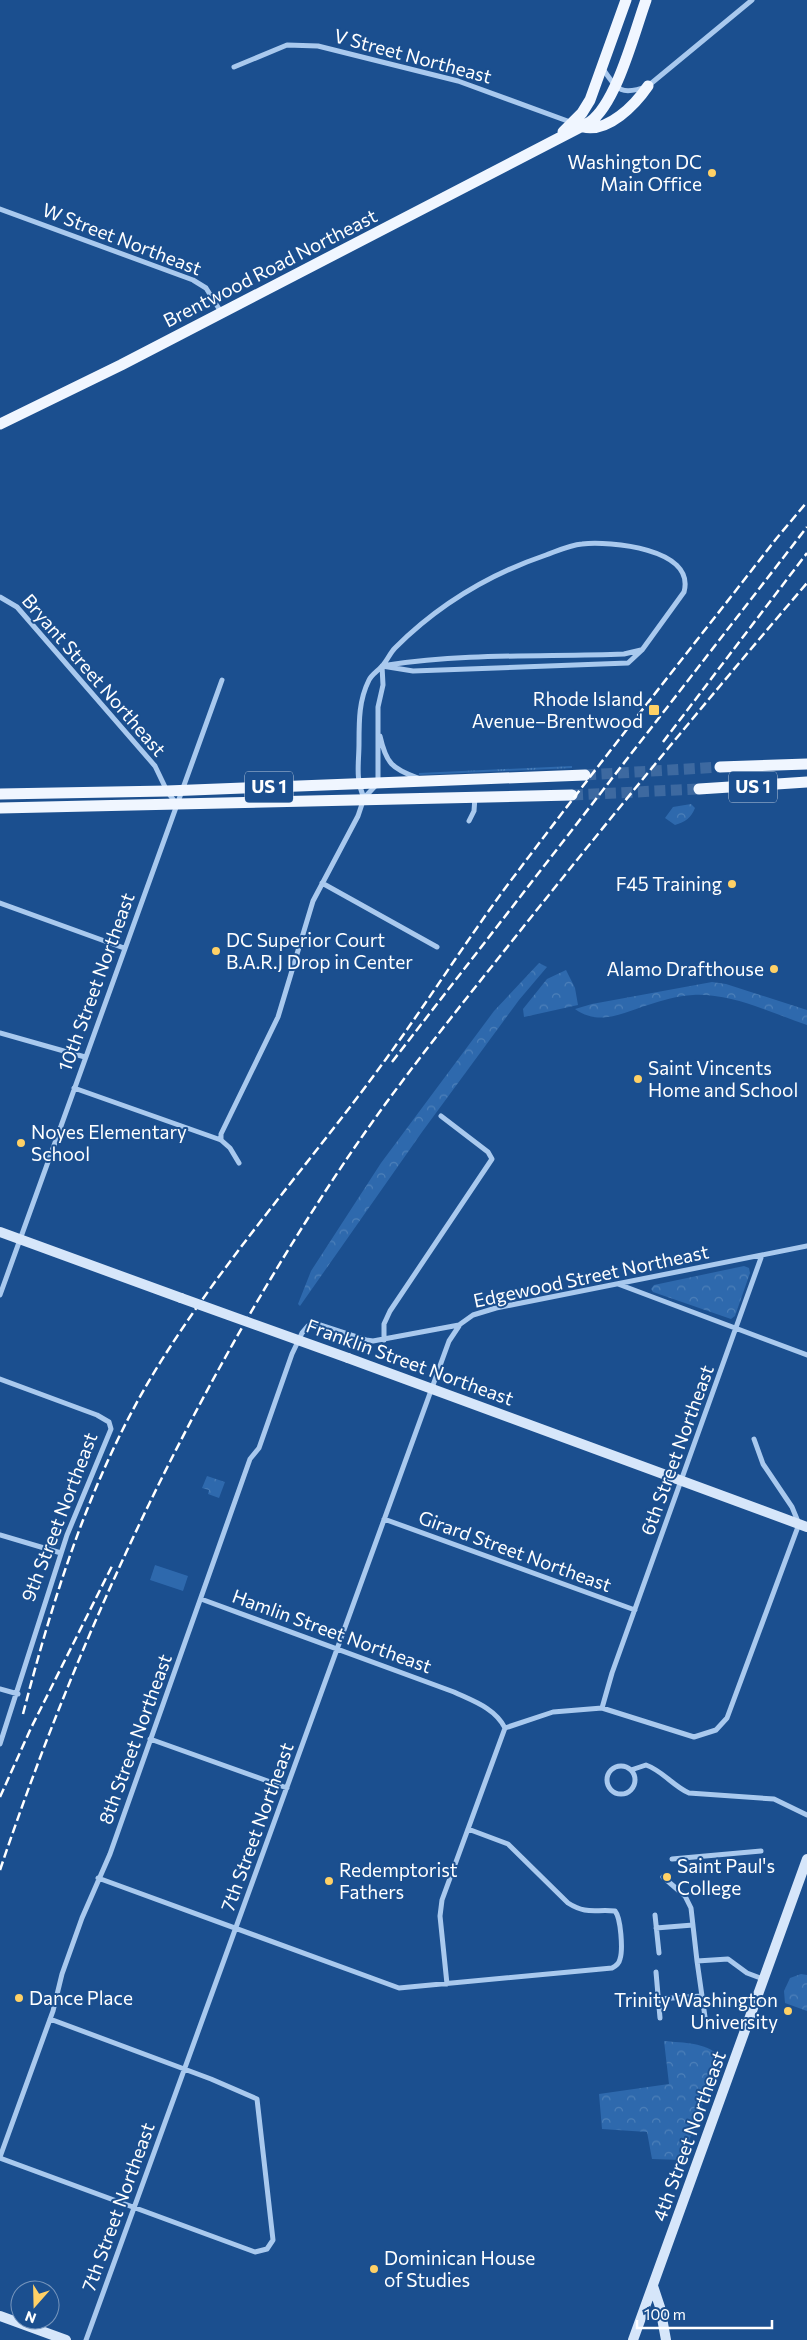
<svg xmlns="http://www.w3.org/2000/svg" width="807" height="2340" font-family="Commissioner,sans-serif">
<defs>
<pattern id="grass-tufts" width="24" height="20" patternUnits="userSpaceOnUse" patternTransform="scale(1.25)"><rect width="24" height="20" fill="#2e69ad"/><path d="M3 7l-1-3M5 7V3M7 7l1-3M15 17l-1-3M17 17v-4M19 17l1-3" fill="none" stroke="#4d80b9"/></pattern>
<pattern id="forest-crowns" width="20" height="18" patternUnits="userSpaceOnUse" patternTransform="scale(1.25)"><rect width="20" height="18" fill="#2e69ad"/><path d="M2 6a3 3 0 1 1 6 0M12 15a3 3 0 1 1 6 0" fill="none" stroke="#4d80b9"/></pattern>
</defs>
<rect width="100%" height="100%" fill="#1b4f8f"/>
<path fill="url(#grass-tufts)" d="M572,766v2l-153,7v-2z"/>
<path fill="url(#forest-crowns)" d="M691,804l4,4c-4,10 -10,14 -20,17l-10,-7 8,-11z
M539,963l8,4 -28,33 -97,132 -122,174 -2,-2 13,-33 70,-108 113,-152z
M566,970l9,18 3,17 -54,12 -1,-8 24,-30z
M712,982l14,2 81,26v15c-35,-12 -76,-32 -114,-30 -16,1 -30,5 -45,10 -24,7 -48,22 -73,4l17,-5z
M744,1266l5,2 1,5 -15,43 -4,3 -78,-27 -2,-3 3,-4z
M207,1476l18,6 -6,16 -11,-4 1,-4 -7,-2z
M801,1974l6,1v36l-22,-8 -1,-12 6,-13z
M664,2041c21,2 40,1 56,15l-38,104 -30,-1 -5,-27 -45,-3 -3,-35 70,-10z"/>
<path fill="#2e69ad" d="M155,1565l33,11 -5,15 -33,-11z"/>
<g fill="none" stroke-linecap="round" stroke-linejoin="round">
<path stroke="#3d69a0" stroke-width="11" stroke-dasharray="11 5.5" stroke-linecap="butt" d="M585,775l135,-8
M572,795l127,-6"/>
<path stroke="#a9c9ee" stroke-width="5" d="M234,67l53,-22 31,1 140,35 115,42
M603,69c15,22 19,27 45,17l104,-86
M0,209l193,71 13,8 15,24
M0,597l17,10 138,159 12,25 8,11
M388,665c78,-12 158,-8 236,-11l17,-4
M380,736c6,27 12,33 38,42
M364,798c-9,-20 -5,-34 -5,-55 0,-23 0,-43 10,-63 3,-6 9,-9 13,-14 5,-5 8,-13 13,-18 42,-42 95,-74 151,-93 11,-4 24,-10 36,-11 27,-3 114,4 102,48l-42,58 -14,13 -215,8 -31,-5
M469,821l5,-10 1,-14
M322,883l115,64
M0,903l124,45
M0,1033l85,24
M74,1088l147,52 9,8 9,15
M221,1140v-6l57,-117 35,-116 45,-85 6,-18 14,-15v-76l5,-22 -1,-19
M618,1284l189,71
M0,1295l222,-615
M384,1340v-16l6,-13 102,-152 -4,-7 -47,-36
M0,1379l97,36 12,7 2,7 -44,106 -67,209
M384,1519l251,91
M0,1535l61,18
M201,1599l253,93c19,9 41,16 51,36l-63,172 -2,16 7,68
M0,1689l18,5
M602,1708l92,29 22,-7 11,-12 72,-194 -7,-17 -29,-43 -9,-25
M505,1728l48,-16 49,-4 10,-35 150,-418
M150,1739l137,49
M607 1780a14 14 0 1 1 28 0a14 14 0 1 1-28 0Z
M631,1770l15,-5c17,6 27,21 43,28l85,6 33,16
M672,1859l89,-8
M663,1877l22,19 6,12 6,53 31,-2 19,14 16,6
M98,1878l301,110 213,-20c4,-2 7,-4 8,-9 3,-9 1,-41 -5,-48 -20,-2 -28,4 -47,-8l-60,-59 -40,-15
M655,1915l4,38
M656,1928l37,-3
M697,1961l8,56
M656,1972l4,46
M658,1999l44,-3
M0,2157l53,-146 9,-37 20,-56 28,-64 140,-395 9,-11 33,-94 10,-21 6,-7 9,-2 49,16 7,1 86,-16 14,-10 23,-7 311,-62
M0,2158l255,94 12,-3 6,-9 -16,-141 -46,-20 -161,-60
M86,2340l363,-999 10,-15"/>
<path stroke="#d6e6fa" stroke-width="10" d="M0,1232l181,66
M348,1358l459,169
M653,2286l7,21 6,33
M0,2316l66,24
M633,2340l174,-481"/>
<path stroke="#f0f6ff" stroke-width="11" d="M583,127c25,6 52,-22 65,-41
M563,132l19,-19 8,-13 36,-100
M0,424l121,-59 469,-243c27,-20 44,-89 56,-122
M720,767l87,-3
M699,789l108,-7
M0,794l167,-3 418,-16
M0,808l572,-13"/>
<path stroke="#fff" stroke-width="2.5" stroke-dasharray="9 4" stroke-linecap="butt" d="M663,742l144,-189
M392,1062l415,-535
M23,1714c31,-120 69,-241 135,-348 67,-108 153,-204 228,-307 40,-55 77,-113 117,-168 89,-119 182,-235 273,-352l31,-37
M0,1797l31,-69 81,-162
M0,1870c84,-250 199,-491 346,-710 56,-83 120,-161 182,-239 91,-114 184,-227 279,-338"/>
<path stroke="#d6e6fa" stroke-width="10" d="M181,1298l167,60"/>
</g>
<g fill="#ffd166" stroke="#1b4f8f" stroke-width="2">
<circle cx="712" cy="173" r="5"/>
<rect x="648" y="704" width="12" height="12" rx="2.5"/>
<circle cx="732" cy="884" r="5"/>
<circle cx="216" cy="951" r="5"/>
<circle cx="774" cy="969" r="5"/>
<circle cx="638" cy="1079" r="5"/>
<circle cx="21" cy="1143" r="5"/>
<circle cx="667" cy="1877" r="5"/>
<circle cx="329" cy="1881" r="5"/>
<circle cx="19" cy="1998" r="5"/>
<circle cx="788" cy="2011" r="5"/>
<circle cx="374" cy="2269" r="5"/>
</g>
<g text-anchor="middle" stroke-width="4" stroke-linejoin="round" paint-order="stroke">
<g fill="#1b4f8f" stroke="#bbcadd" stroke-width="1">
<rect x="245" y="771.5" width="48" height="31" rx="4"/>
<rect x="729" y="771.5" width="48" height="31" rx="4"/>
</g>
<g font-size="18" font-weight="bold" fill="#fff">
<text x="269" y="793">US 1</text>
<text x="753" y="793">US 1</text>
</g>
<g font-size="19" fill="#fff" stroke="#1b4f8f">
<text transform="translate(413 56) rotate(15)" y="7">V Street Northeast</text>
<text transform="translate(122 239) rotate(21)" y="7">W Street Northeast</text>
<text transform="translate(270 268) rotate(-27)" y="7">Brentwood Road Northeast</text>
<text transform="translate(94 675) rotate(49)" y="7">Bryant Street Northeast</text>
<text transform="translate(96 982) rotate(-70)" y="7">10th Street Northeast</text>
<text transform="translate(591 1276) rotate(-12)" y="7">Edgewood Street Northeast</text>
<text transform="translate(410 1362) rotate(20)" y="7">Franklin Street Northeast</text>
<text transform="translate(677 1450) rotate(-70)" y="7">6th Street Northeast</text>
<text transform="translate(59 1517) rotate(-69)" y="7">9th Street Northeast</text>
<text transform="translate(515 1551) rotate(20)" y="7">Girard Street Northeast</text>
<text transform="translate(332 1631) rotate(20)" y="7">Hamlin Street Northeast</text>
<text transform="translate(135 1739) rotate(-70)" y="7">8th Street Northeast</text>
<text transform="translate(257 1827) rotate(-70)" y="7">7th Street Northeast</text>
<text transform="translate(689 2136) rotate(-70)" y="7">4th Street Northeast</text>
<text transform="translate(118 2207) rotate(-70)" y="7">7th Street Northeast</text>
</g>
<g font-size="19" fill="#fff" stroke="#1b4f8f" text-anchor="start">
<text x="702" y="169" text-anchor="end">Washington DC<tspan x="702" dy="22">Main Office</tspan></text>
<text x="643" y="706" text-anchor="end">Rhode Island<tspan x="643" dy="22">Avenue–Brentwood</tspan></text>
<text x="722" y="891" text-anchor="end">F45 Training</text>
<text x="226" y="947">DC Superior Court<tspan x="226" dy="22">B.A.R.J Drop in Center</tspan></text>
<text x="764" y="976" text-anchor="end">Alamo Drafthouse</text>
<text x="648" y="1075">Saint Vincents<tspan x="648" dy="22">Home and School</tspan></text>
<text x="31" y="1139">Noyes Elementary<tspan x="31" dy="22">School</tspan></text>
<text x="677" y="1873">Saint Paul's<tspan x="677" dy="22">College</tspan></text>
<text x="339" y="1877">Redemptorist<tspan x="339" dy="22">Fathers</tspan></text>
<text x="29" y="2005">Dance Place</text>
<text x="778" y="2007" text-anchor="end">Trinity Washington<tspan x="778" dy="22">University</tspan></text>
<text x="384" y="2265">Dominican House<tspan x="384" dy="22">of Studies</tspan></text>
</g>
</g>
<g transform="translate(35 2305) rotate(200)"><circle r="24" fill="#1b4f8f" stroke="#7695bc"/>
<path d="M0-4L9 19L0 12L-9 19Z" fill="#ffd166"/>
<text y="-8" font-size="14" font-weight="bold" text-anchor="middle" fill="#ffffff">N</text>
</g>
<path d="M637 2320v8h135v-8" fill="none" stroke="#ffffff" stroke-width="2.5"/>
<text x="644" y="2320" font-size="15" fill="#ffffff" stroke="#1b4f8f" stroke-width="4" paint-order="stroke">100 m</text>
</svg>
